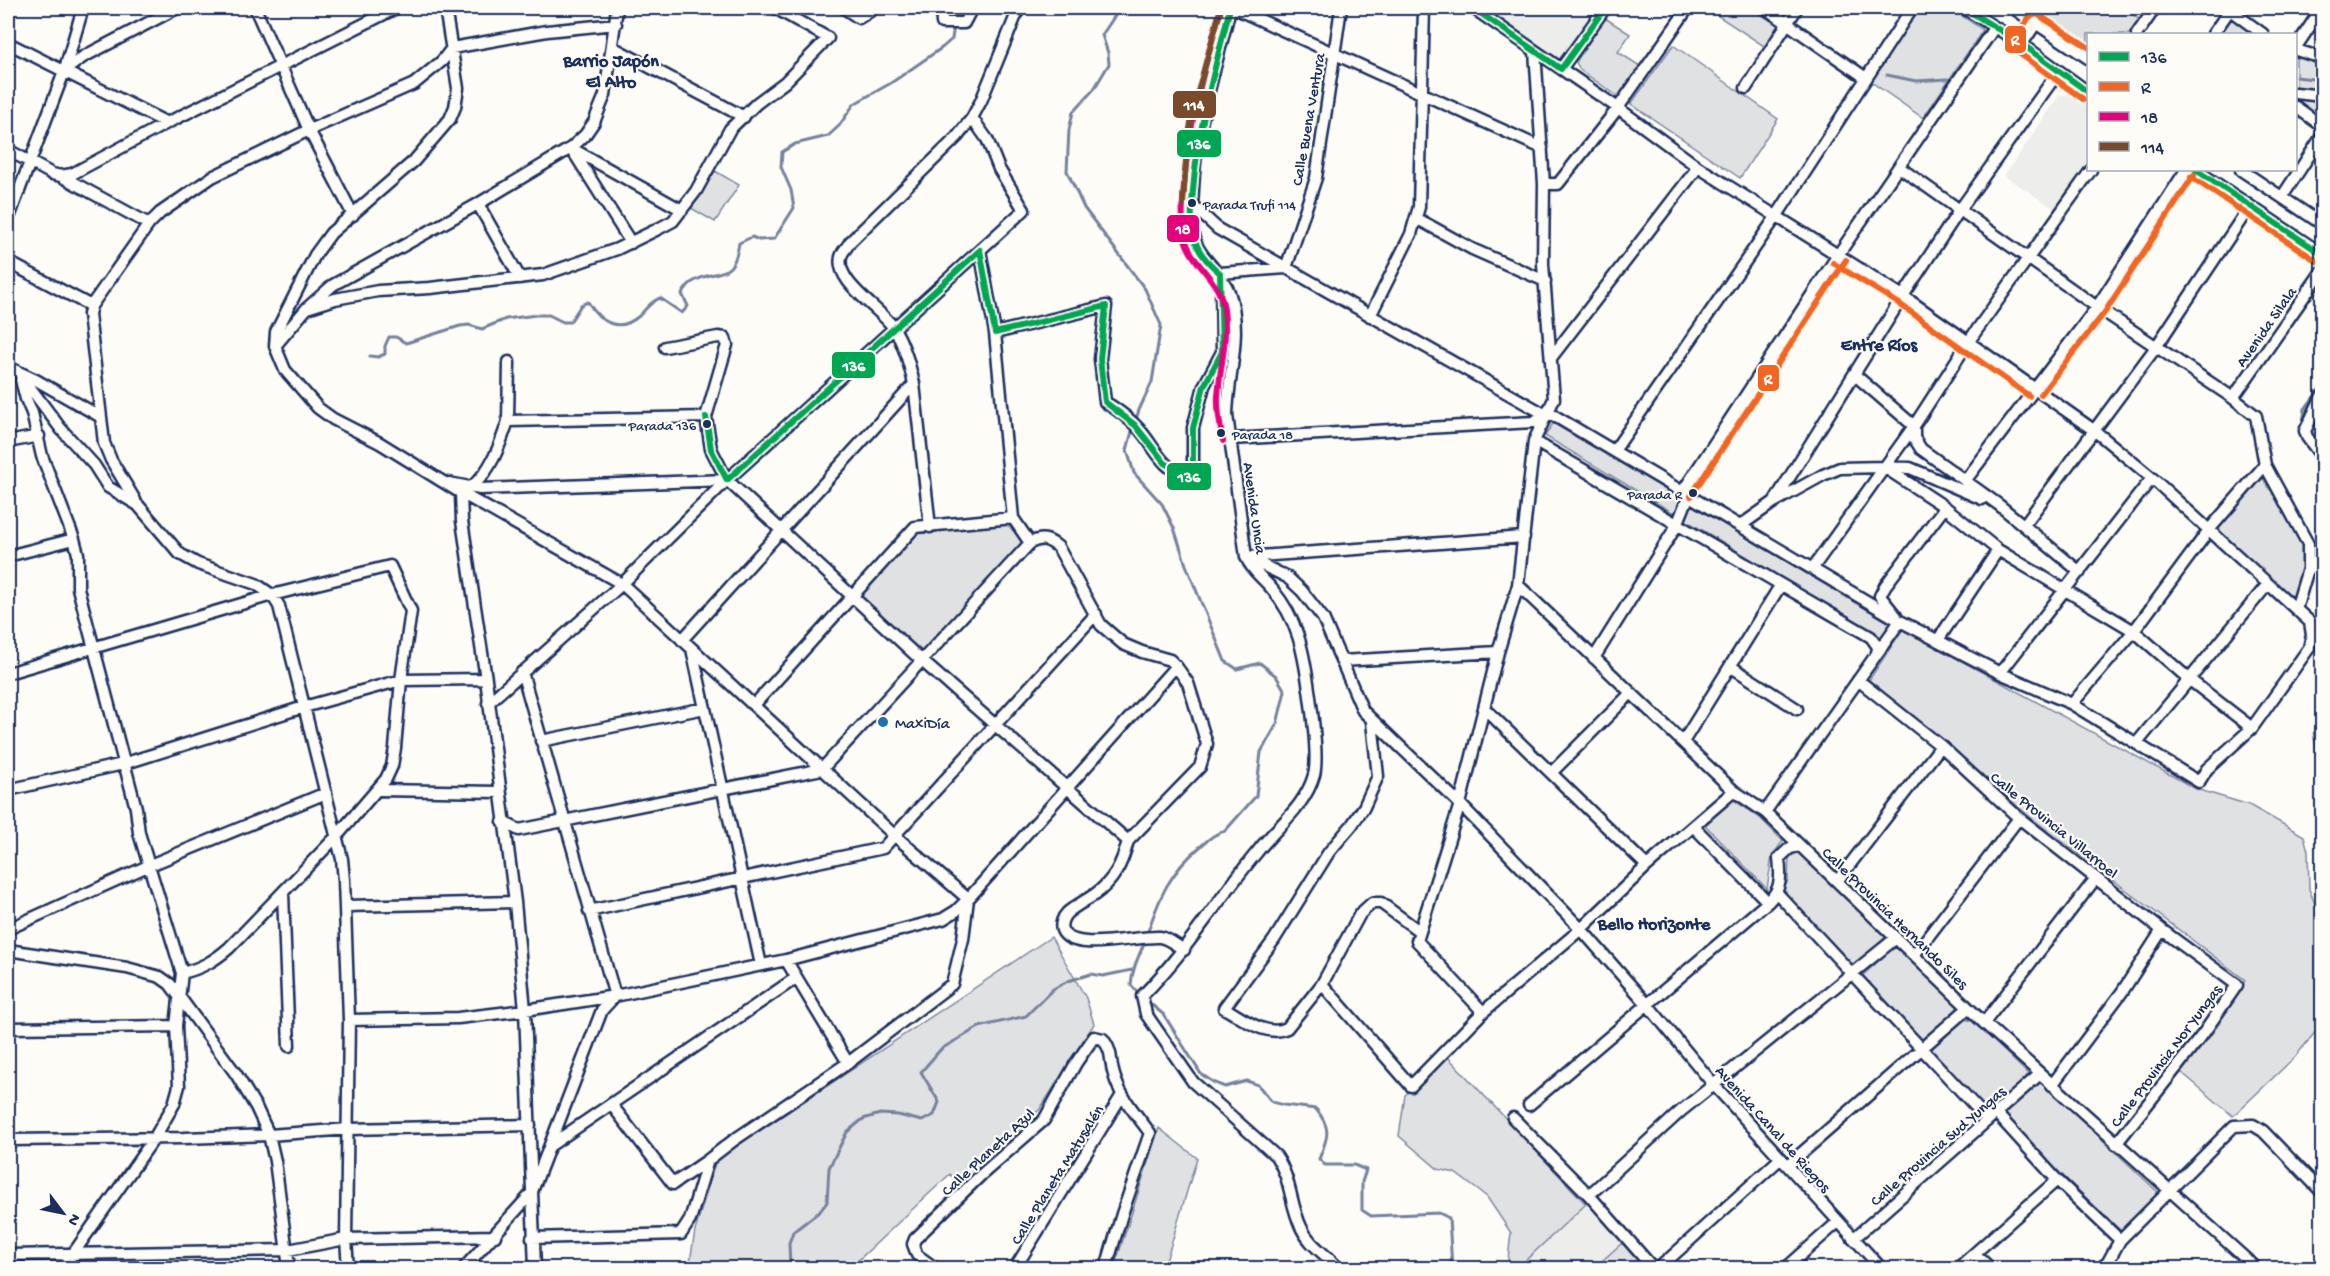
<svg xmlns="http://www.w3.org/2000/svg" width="2330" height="1276" font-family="'Gochi Hand',sans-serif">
<rect width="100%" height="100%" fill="#fdfcf7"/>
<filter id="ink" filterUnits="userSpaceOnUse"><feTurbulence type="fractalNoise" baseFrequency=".0167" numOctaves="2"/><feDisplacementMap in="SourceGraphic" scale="12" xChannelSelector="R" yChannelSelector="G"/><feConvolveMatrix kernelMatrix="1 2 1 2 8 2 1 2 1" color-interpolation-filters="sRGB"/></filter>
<g filter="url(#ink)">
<path fill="#edeeec" d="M1482,8h121l-42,53z
M2069,94l19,12v64l-27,43 -57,-37 55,-80z
M1586,1204l36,39 -28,25h-63l-5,-8z"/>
<path fill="#e0e1e3" stroke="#7e88a0" stroke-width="1.5" d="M1706,8h45l30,19 -14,21z
M1920,8h30l33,22 -60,88 -53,-37z
M2053,8h70l17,12 -11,14h-41v14l-41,-30z
M2230,15l26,19h-39z
M1605,18l25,16 -12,18 25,16c-7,10 -14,27 -27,27l-36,-25 -4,-8z
M1673,45l105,74 -38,59 -109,-74z
M2296,55l26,9v26l-26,-3z
M2296,97l26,4v19l-26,-19z
M715,171l24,14 -24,37 -24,-14z
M2322,404v45c-16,-20 -11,-23 0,-45z
M1553,423l339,201 -9,14 -338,-202z
M2262,477c16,25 45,57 42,88 -1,11 -7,22 -10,32l-5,2 -73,-69z
M1006,524l20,18 -101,112 -64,-58 56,-62z
M1903,629l293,160 53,16 55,31 4,15 1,38 13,32v103l-27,33 -62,59 -52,-44 43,-57 21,-35 -215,-163 -87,-77 -74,-60z
M1732,799l28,19 23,23 -11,15 -5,33 -62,-64z
M1798,852l89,84 -35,30 -69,-76 5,-10 1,-23z
M1051,937l35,61 8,26 -54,85 -80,77 -10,-12 -100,94h-161l6,-37 21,-71z
M1894,947l7,1 57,57 -2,6 -35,31 -61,-64z
M1964,1019l9,2 54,52 -2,9 -36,30 -3,-1 -55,-59 3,-7z
M1447,1056l139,148 -60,56 5,8h-21l-2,-9 3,-26 -24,-36 -32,-24 -17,-4 -39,-33 6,-41z
M2041,1082l119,112 -39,37 -64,-61 -53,-55z
M1159,1128l38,30 -33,110h-50z
M1622,1243l22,25h-50z"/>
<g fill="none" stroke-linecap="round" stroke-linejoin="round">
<path stroke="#76819c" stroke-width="3" d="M1120,8l-18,27 6,18 1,11 -15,25 -21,23 -4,18 -2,41 17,37 61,81 16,36 -9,57 -13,28 -4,12
M955,20l4,-12
M1887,75l29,6 31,-2
M2296,77l26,3
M370,356l8,1 7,-3v-8l4,-9h7l10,6 54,-17 9,-1 13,4 24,-10 30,-4h13l14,7h7l11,-17 7,-3c12,20 30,32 51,14 8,-8 11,-14 21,-18l22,15 6,-7 -6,-12c2,-3 6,-9 9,-11 25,-17 42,1 48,-40l13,-6 7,3 15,-1 20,-31 -3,-18 -10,-23 1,-15 13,-8 33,-8 11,-10 15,-22 37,-21 52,-36 9,-8 2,-13
M1133,428l-6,22 7,23 28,31 12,24 12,37 39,96 12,8 23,-6 16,13 9,15 -8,33 -16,28 -5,44 -31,35c-10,2 -17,9 -24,15 -32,27 -41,50 -54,88
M2302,429l3,-20 17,-23
M2322,728l-8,5 5,27 3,3
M1139,994l-8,-9c1,-16 8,-29 14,-44
M1146,1000l18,15 37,59 12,8 12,5 22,-6 11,4 14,17 12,3 32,4c16,20 12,28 3,50l6,6h29l12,5 -4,12v28l9,6 68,-3 10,5 3,50
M790,1268l-1,-25 4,-11 27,-21 7,-9 2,-34 18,-36 16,-13 17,-5 18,1 24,6 12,-6 5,-13 -18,-30 20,-23 38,-22 47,-11 27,-27 15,-8 23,-7 12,2 29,-6"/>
<defs>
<path id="minor" d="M255,8l54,122 44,85
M445,8l13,80 -3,19 -5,12 -36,42 -83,72 -16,22 -39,77 -1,14 10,24 33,38 15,11 47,24 81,50 161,91 272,251 74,64 -5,40 -11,45 -104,79 -114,77 -26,20 -18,60 -9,14 -149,4
M844,8l15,10 16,-10
M941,8l1,15h22l8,-15
M1230,8c-14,61 -35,119 -37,182 -1,14 -2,28 -1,41 5,28 28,37 37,61 14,39 -1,83 -2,123l19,142c6,14 16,20 26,32 11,13 21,31 26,47 8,24 22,116 16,139 -9,32 -37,51 -56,76 -40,48 -72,101 -116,145l4,18 47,68 83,74c15,22 14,48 25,71 8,18 25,27 37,41
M1234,8l308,140
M1765,8l101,70
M1964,8l58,36 66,48
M2013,8l75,50
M2230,10l33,24
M2137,34l18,-26
M2213,34l18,-26
M8,43l159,80
M2022,44l24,-36
M612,47l132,70
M2296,47l26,-39
M2296,50l26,8
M1561,69l44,-61
M64,71l19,-14 94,-49
M1746,88l51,-80
M2296,93l26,3
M2296,107l26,19
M8,150l44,24 9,2 88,48
M1899,167l198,140 136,91 23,18 9,49 43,79v25l-12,40
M2196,170l126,84
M2241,170l81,54
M61,176l11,-2 95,-51 229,-115
M1544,184h14l60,-76 70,-100
M2282,197l40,-61
M478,204l42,74
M1192,205l26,24 328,186h7l347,206 100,52 72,31 127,78 8,-13 45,-41 57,-80 3,-13 -2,-13 -158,-144 -57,-47 -192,-135 -205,-129 -80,-59 -145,-100
M1416,218l56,31 73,32
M8,220l56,-148 19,-64
M631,243l-60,-95 111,62
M980,250l15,83 18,185 17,25
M8,262l83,44
M1220,273l66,-5 30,-90 25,-170
M307,308l28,-9 43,-8 52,-3 113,-13 74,-26 41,-20 15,-8 23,-30 34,-62 27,-26 28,-21 43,-44 -53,-30
M1370,316l41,-82 8,-27 5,-199
M995,333l111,-27 -6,53 5,43c13,8 24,16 34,27 18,20 21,39 49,48l5,-5v-44l11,-42 18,-34 -1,-72
M275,346l32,-38 26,-23 145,-81 93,-56 14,-13 9,-13 11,-27 12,-87
M665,347l53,-10 7,1 2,7 -21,72 5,32 16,31 195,181 206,180c-6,23 -14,40 -34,54 -9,6 -19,11 -27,18 -4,4 -7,11 -5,17 10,24 76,5 98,7 8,1 17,9 24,13
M1551,358l147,-191
M509,362l-1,59 198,-4
M8,367l28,13 65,37
M20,374l41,55 33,36 14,22 30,18 42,49 18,10 58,20 16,11 7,11 63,253 2,21 5,140 -3,219 2,29
M1855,375l59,51v12l7,11 78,56 81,67
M21,380l5,19 6,14 10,43 32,83 4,15v34l58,220 3,25 43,140 -6,53 3,60 -5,18 -19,33 -92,131
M914,384c-4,-18 -10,-41 -21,-57 -13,-19 -62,-47 -51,-73 2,-4 6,-8 8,-12l107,-105 15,-19 9,-17 38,-93
M2322,396l-17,35 2,6 15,20
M2233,398l89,-127
M1232,439l301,-17 13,-7
M1534,441l337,196 7,10 -1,6
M8,442l31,-6
M1614,451l162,-234 136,-209
M1884,467l26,1 72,31
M1965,481l132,-174 89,-137
M449,483l31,6 247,-9
M470,488c21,-16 30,-43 38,-67
M1683,491l155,-236 156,-227
M461,493l1,28 24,158 29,223 10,108 10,258
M135,500l-24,-40 -7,-17 -15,-129 2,-8 58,-82 11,-11 52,-36 97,-47 105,-46 28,-23 10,-13 95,-17 69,-7
M1774,502l129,-206 56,-85 100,-140
M2024,525l132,-178 94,-141
M1740,526l34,-24 49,-27 17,-7 44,-1 61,40 53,43 136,81 56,49 62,48
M8,556l66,-17
M1246,557l41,20 15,14 21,27 40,93 97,93 121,125 66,75 67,81 167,183
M1246,557l278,-20
M1812,569l102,-143 55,-85 122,-171
M1518,585l216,206 31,21 219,211 272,245
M1896,616l-16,-20 5,-10 60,-79
M682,640l232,-256 16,143
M1938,640l60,-90
M692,649l69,316
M1594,658l83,-133 12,-30
M1341,661l157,-9
M1730,666l67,43
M8,673l264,-78 118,-29 21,45 -10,69 -6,68 -3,18 -6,13 -50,58 -107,111c-15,13 -27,20 -47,25
M2000,673l152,-195
M1858,680l83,66 78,72 143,112 75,55 -34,49 -87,110
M488,703l134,-119 105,-104 297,-270 -25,-41 -12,-30 -15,-21
M2072,704l62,-73 75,-101 56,-65
M754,705l161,-178 98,-9
M1484,708l163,158
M1372,722l6,54 -14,31 -12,18 -23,27 -55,88 -50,68c19,10 42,30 63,20l35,-44 38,-70 12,-11h9l38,28
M541,741l164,-33
M1683,742l97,-156
M2137,743l131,-159
M1551,773l80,-80
M8,790l115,-26 181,-57 97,-27 85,-1
M379,790l120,2
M1765,812l135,-191
M503,822l16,8 303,-61 208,-226c12,-6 18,-4 28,4l43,78 22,19 19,8 28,8 6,6 12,17 19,61 -7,23 -72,74
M1694,827l74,75
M1838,880l103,-134
M283,893l6,153
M1777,893l211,227
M346,906l169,-4
M589,911l294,-63 213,-234
M8,929l142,-64 176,-72
M8,950l119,18 33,9 10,7 66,90 20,33 13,28 6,26 14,107
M1914,955l105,-137
M786,960l62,103
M1322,984l89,102 72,-74 98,-83 66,-63 87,-75
M1483,1012l-66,-71 43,-137 38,-152 20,-67 16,-144 20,-42 -11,-135 1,-80 -9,-133
M349,1020l109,-2 67,-8 90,-14 -93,-324
M1984,1023l112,-145
M8,1028l168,-2
M2052,1085l70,-93 40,-62
M611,1104l62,80 35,-24
M1529,1105l239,-203c14,-13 13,-26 11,-44l11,-10 9,-2
M1996,1113l61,67 63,60
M1513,1118l76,77 64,73
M8,1140l176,-2 85,-3 80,-6 181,-4
M551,1145l245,-167
M1788,1165l180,-157
M1589,1195l92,-84 215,-173
M1853,1239l187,-165
M1975,1254l15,14
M8,1255l280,-5 58,-11 149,-3
M464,1268l67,-74 71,-184 13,-14 171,-36 157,-41 13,-8 12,-12 208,-233
M935,1268l-18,-13 -4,-11 2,-5 66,-64 63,-55 32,-57 18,-26 9,2c11,15 6,21 11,36 6,22 23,40 36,58l-28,81 -16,54
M1015,1268l107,-173
M1659,1268l122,-110
M1786,1268l52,-46
M1958,1268l99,-88
M2101,1268l7,-6 12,-22 114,-114 19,-1 10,6 59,61"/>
</defs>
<use href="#minor" stroke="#1b2f5e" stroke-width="15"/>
<use href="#minor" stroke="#fdfcf7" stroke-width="10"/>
<defs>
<path id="bus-1" d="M1473,8l88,61
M1964,8l58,36 66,48
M1561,69l44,-61
M2196,170l126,84
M980,250l15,83
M1220,273c-11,-9 -21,-19 -25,-33 -5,-16 -3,-33 -2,-50 5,-63 22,-122 37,-182
M1106,306l-6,53 5,43 30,23 30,38 23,14 5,-5v-44l11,-42 18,-34 -2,-79
M995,333l111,-27
M706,417l5,32 16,31
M727,480l253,-230"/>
<path id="bus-2" d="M2083,99l-67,-48 -3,-8 16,-26 8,-3 51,33
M2191,177l126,84
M1833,263l65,40 131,93
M2041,394l64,-82 89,-137
M1691,496l155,-236"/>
<path id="bus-3" d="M1221,8c-17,60 -32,114 -37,177 -1,16 -3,35 0,50 7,31 37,44 40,75 4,31 -4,56 -6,86 -1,15 2,30 5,45"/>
<path id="bus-4" d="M1183,204l4,-59 7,-39 27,-98"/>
</defs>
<use href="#bus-1" stroke="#fdfcf7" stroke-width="10"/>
<use href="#bus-2" stroke="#fdfcf7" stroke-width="10"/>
<use href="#bus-3" stroke="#fdfcf7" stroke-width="10"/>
<use href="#bus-4" stroke="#fdfcf7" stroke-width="10"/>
<use href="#bus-1" stroke="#00a651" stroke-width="6"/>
<use href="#bus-2" stroke="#f26522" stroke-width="6"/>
<use href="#bus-3" stroke="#e5007d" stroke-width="6"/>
<use href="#bus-4" stroke="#7a4b2a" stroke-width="6"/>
</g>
</g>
<g fill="#1b2f5e" stroke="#fdfcf7" stroke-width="2">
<circle cx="1192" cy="203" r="5"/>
<circle cx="707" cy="424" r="5"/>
<circle cx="1221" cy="433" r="5"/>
<circle cx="1693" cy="493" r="5"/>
</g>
<circle fill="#1f6fb2" stroke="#fdfcf7" stroke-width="2" cx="883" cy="722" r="6"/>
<g text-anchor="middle" stroke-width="4.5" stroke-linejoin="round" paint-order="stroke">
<g font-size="14" fill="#1b2f5e" stroke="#fdfcf7" text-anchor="start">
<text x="1203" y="209">Parada Trufi 114</text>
<text x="696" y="430" text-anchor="end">Parada 136</text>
<text x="1232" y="439">Parada 18</text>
<text x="1682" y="499" text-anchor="end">Parada R</text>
</g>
<g font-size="16" fill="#1b2f5e" stroke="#fdfcf7">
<text transform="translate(1307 119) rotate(-80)" y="6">Calle Buena Ventura</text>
<text transform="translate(2265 326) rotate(-55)" y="6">Avenida Silala</text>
<text transform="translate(1256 508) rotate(82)" y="6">Avenida Uncia</text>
<text transform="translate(2055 824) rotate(39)" y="6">Calle Provincia Villarroel</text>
<text transform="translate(1896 917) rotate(44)" y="6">Calle Provincia Hernando Siles</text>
<text transform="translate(2165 1055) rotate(-53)" y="6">Calle Provincia Nor Yungas</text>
<text transform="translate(1774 1128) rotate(48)" y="6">Avenida Canal de Riegos</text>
<text transform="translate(1937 1145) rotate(-41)" y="6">Calle Provincia Sud Yungas</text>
<text transform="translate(987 1151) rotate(-43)" y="6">Calle Planeta Azul</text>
<text transform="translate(1056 1174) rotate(-58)" y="6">Calle Planeta Matusalén</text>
</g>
<g font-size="16" fill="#1b2f5e" stroke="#fdfcf7" text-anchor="start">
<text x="895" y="728">MaxiDía</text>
</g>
<g font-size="18" font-weight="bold" fill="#1b2f5e" stroke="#fdfcf7">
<text x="611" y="66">Barrio Japón<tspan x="611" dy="21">El Alto</tspan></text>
<text x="1879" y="350">Entre Ríos</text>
<text x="1654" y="929">Bello Horizonte</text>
</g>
</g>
<g stroke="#fdfcf7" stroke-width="2">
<rect x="2004" y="25" width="23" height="29" rx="6" fill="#f26522"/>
<rect x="1172" y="90" width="45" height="29" rx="6" fill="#7a4b2a"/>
<rect x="1176" y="129" width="46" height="29" rx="6" fill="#00a651"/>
<rect x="1166" y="214" width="34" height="29" rx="6" fill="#e5007d"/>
<rect x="831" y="351" width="45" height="28" rx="6" fill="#00a651"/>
<rect x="1757" y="364" width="23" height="28" rx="6" fill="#f26522"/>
<rect x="1166" y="462" width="46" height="29" rx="6" fill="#00a651"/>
</g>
<g font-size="16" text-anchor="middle" font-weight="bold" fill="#fff">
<text x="2015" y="45">R</text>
<text x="1194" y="110">114</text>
<text x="1199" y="149">136</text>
<text x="1183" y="234">18</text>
<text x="854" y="371">136</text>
<text x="1768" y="384">R</text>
<text x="1189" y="482">136</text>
</g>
<rect width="2330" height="1276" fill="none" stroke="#fdfcf7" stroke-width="30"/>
<rect x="15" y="15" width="2300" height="1246" fill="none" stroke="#1b2f5e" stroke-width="2" filter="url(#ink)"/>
<rect x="2087" y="33" width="210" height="138" fill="#fdfcf7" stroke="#a3aaba" stroke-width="1.5"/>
<rect x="2099" y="52" width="30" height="9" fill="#00a651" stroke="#a3aaba" stroke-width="1.5"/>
<text x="2141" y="63" font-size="18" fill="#1b2f5e">136</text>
<rect x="2099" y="82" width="30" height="9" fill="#f26522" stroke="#a3aaba" stroke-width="1.5"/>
<text x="2141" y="93" font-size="18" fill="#1b2f5e">R</text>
<rect x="2099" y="112" width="30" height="9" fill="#e5007d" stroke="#a3aaba" stroke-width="1.5"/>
<text x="2141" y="123" font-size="18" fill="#1b2f5e">18</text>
<rect x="2099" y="142" width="30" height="9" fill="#7a4b2a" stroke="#a3aaba" stroke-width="1.5"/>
<text x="2141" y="153" font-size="18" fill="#1b2f5e">114</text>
<g transform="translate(63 1213) rotate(122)" stroke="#fdfcf7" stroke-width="4.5" paint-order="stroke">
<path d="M0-4.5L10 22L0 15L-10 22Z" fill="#1b2f5e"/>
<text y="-9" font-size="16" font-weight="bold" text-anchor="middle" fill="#1b2f5e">N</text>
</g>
</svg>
